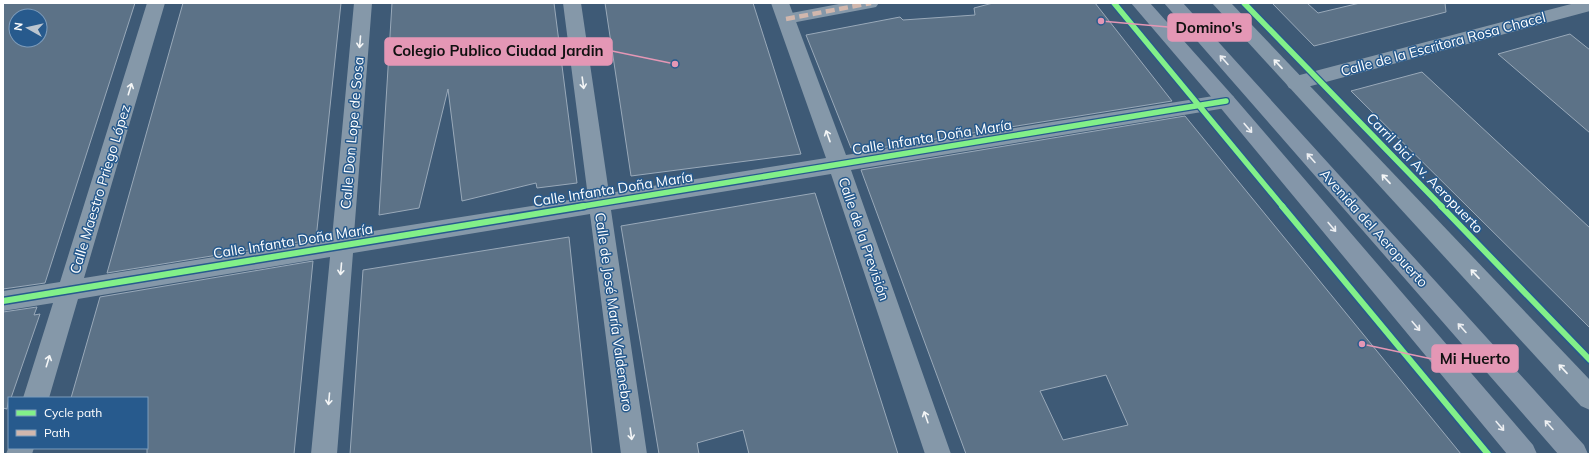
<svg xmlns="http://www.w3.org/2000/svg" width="1593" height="457" font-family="Mulish,sans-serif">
<rect width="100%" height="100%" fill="#3e5a76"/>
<path fill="#5c7287" stroke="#99a9b9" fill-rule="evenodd" d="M3,3h132l-90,280 -42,6zM16,16h24v24h-24z
M183,3h158l-25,236 -209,34z
M392,3h162l23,180 -40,5 -1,-5 -74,18 -14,-112 -29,119 -40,7z
M605,3h148l48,151 -170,22z
M993,3h102l77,98 -317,51 -2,-4h-2l-45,-113 94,-18 3,3 72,-5 -1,-7z
M1272,3h35l11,10 42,-10h85l1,9 -132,34z
M1570,34l20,16v83l-92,-79z
M1422,72l168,156v100l-239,-237z
M1185,116l276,338h-495l-105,-284zM1106,375l22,50 -65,15 -23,-49z
M815,193l83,261h-149l-6,-24 -46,13 2,11h-40l-38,-228z
M569,237l23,217h-242l13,-184z
M313,261l-19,193h-147v-56h-76l29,-101z
M37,307l-3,8 6,-1 -29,84h-2l-2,11 -4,-1v-96z"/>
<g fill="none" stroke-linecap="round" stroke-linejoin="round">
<path fill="#8598a9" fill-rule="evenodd" d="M844,3h35l-3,4 -5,1 -85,16 -6,-1 -2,-4 2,-4 6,-1z"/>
<path fill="#8598a9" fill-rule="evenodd" d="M147,3h18l-81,275 248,-40 22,-235h18l-18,231 234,-37 -25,-194h18l28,190 217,-35 -55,-155h18l57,152 380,-61 7,2 3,5 -3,5 -7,2 -375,62 100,284h-26l-94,-280 -220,36 36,244h-26l-31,-240 -237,39 -16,201h-26l19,-197 -252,42 -29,99h-26l30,-95 -50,8v-20l57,-9z
M1575,3h15v8l-294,79 -7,-2 -3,-5 3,-5 7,-2z
M9,446v2h25l-2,6h-26z"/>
<path fill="#8598a9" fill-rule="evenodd" d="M1212,3h19l359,377v30l-9,-4z"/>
<path fill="#8496a9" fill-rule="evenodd" d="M1131,3h19l83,93 300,349 4,9h-30l-288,-348z
M1164,3h19l401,442 4,9h-30z"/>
<path stroke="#d1b7ad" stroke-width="4.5" stroke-dasharray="9 4.5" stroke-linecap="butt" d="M786,19l85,-16"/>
<defs>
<path id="cycleway-far1" d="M1114,3l169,204
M1244,3l198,204
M578,207l648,-106"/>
<path id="cycleway" d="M1282,206l206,248
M1441,206l149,154
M3,301l581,-95"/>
</defs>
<use href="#cycleway-far1" stroke="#275a8d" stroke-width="8"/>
<use href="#cycleway" stroke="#275a8d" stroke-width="9"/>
<use href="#cycleway-far1" stroke="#82f089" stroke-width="5.5"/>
<use href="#cycleway" stroke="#82f089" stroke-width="6"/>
</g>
<defs><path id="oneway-shaft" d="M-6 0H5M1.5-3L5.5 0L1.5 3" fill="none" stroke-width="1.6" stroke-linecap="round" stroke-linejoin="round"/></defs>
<g stroke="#f3f5f6">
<use href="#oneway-shaft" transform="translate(360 42) rotate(95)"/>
<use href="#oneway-shaft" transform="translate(1278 64) rotate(-133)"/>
<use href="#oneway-shaft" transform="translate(583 83) rotate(82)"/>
<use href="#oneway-shaft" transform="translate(130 89) rotate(-73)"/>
<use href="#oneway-shaft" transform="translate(828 136) rotate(-110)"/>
<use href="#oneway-shaft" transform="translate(1386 179) rotate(-133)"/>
<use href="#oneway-shaft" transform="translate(341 269) rotate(95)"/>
<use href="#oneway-shaft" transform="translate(1475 274) rotate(-133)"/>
<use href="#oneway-shaft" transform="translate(48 361) rotate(-73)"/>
<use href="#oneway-shaft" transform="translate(1563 369) rotate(-133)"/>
<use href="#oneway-shaft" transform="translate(329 399) rotate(95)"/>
<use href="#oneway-shaft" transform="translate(926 417) rotate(-109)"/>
<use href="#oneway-shaft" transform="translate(631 434) rotate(82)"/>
</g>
<g stroke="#edeff2">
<use href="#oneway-shaft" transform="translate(1224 60) rotate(-132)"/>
<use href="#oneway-shaft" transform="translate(1248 128) rotate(50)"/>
<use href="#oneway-shaft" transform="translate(1311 158) rotate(-132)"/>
<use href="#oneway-shaft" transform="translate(1332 227) rotate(50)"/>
<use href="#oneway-shaft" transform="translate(1416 326) rotate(50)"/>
<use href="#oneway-shaft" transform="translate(1462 328) rotate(-132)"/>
<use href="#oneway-shaft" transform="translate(1549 425) rotate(-132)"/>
<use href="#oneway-shaft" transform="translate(1500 426) rotate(50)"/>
</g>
<g text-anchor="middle" stroke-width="3" stroke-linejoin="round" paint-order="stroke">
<g font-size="14" fill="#fff" stroke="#275a8d">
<text transform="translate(1443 44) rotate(-15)" y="5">Calle de la Escritora Rosa Chacel</text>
<text transform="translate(352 133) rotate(-85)" y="5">Calle Don Lope de Sosa</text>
<text transform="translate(932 137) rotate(-9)" y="5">Calle Infanta Doña María</text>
<text transform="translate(1425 173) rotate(46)" y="5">Carril bici Av. Aeropuerto</text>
<text transform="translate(100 189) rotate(-73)" y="5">Calle Maestro Priego López</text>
<text transform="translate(613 189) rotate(-9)" y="5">Calle Infanta Doña María</text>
<text transform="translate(1374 228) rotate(48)" y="5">Avenida del Aeropuerto</text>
<text transform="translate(864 239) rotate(71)" y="5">Calle de la Previsión</text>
<text transform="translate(293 241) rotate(-9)" y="5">Calle Infanta Doña María</text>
<text transform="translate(614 312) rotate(82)" y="5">Calle de José María Valdenebro</text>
</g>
</g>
<path fill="none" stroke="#e497b5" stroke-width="1.5" d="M1101 21L1168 27M675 64L612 51M1362 344L1432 359"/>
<g fill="#e497b5" stroke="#275a8d" stroke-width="1.5">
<circle cx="1101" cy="21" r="4"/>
<circle cx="675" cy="64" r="4"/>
<circle cx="1362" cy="344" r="4"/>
</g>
<g fill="#e497b5" stroke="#e497b5" stroke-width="1.5">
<rect x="1168" y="14" width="83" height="27" rx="4"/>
<rect x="385" y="38" width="227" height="27" rx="4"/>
<rect x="1432" y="345" width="86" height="27" rx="4"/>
</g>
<g font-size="15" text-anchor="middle" font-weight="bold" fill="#111">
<text x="1209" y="33">Domino's</text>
<text x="498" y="56">Colegio Publico Ciudad Jardin</text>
<text x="1475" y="364">Mi Huerto</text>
</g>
<rect width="1593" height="457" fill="none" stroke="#ffffff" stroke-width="8"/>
<rect x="8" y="397" width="140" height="52" fill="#275a8d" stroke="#7d9cbb"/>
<rect x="16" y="410" width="20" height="6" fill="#82f089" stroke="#7d9cbb"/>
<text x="44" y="417" font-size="12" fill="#ffffff">Cycle path</text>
<rect x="16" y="430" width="20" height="6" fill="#d1b7ad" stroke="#7d9cbb"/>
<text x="44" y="437" font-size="12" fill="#ffffff">Path</text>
<g transform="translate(28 28) rotate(278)"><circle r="19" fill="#275a8d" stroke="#7d9cbb"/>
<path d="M0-3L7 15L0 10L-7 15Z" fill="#bbc5cf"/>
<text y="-6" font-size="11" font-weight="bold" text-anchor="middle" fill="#ffffff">N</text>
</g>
</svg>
